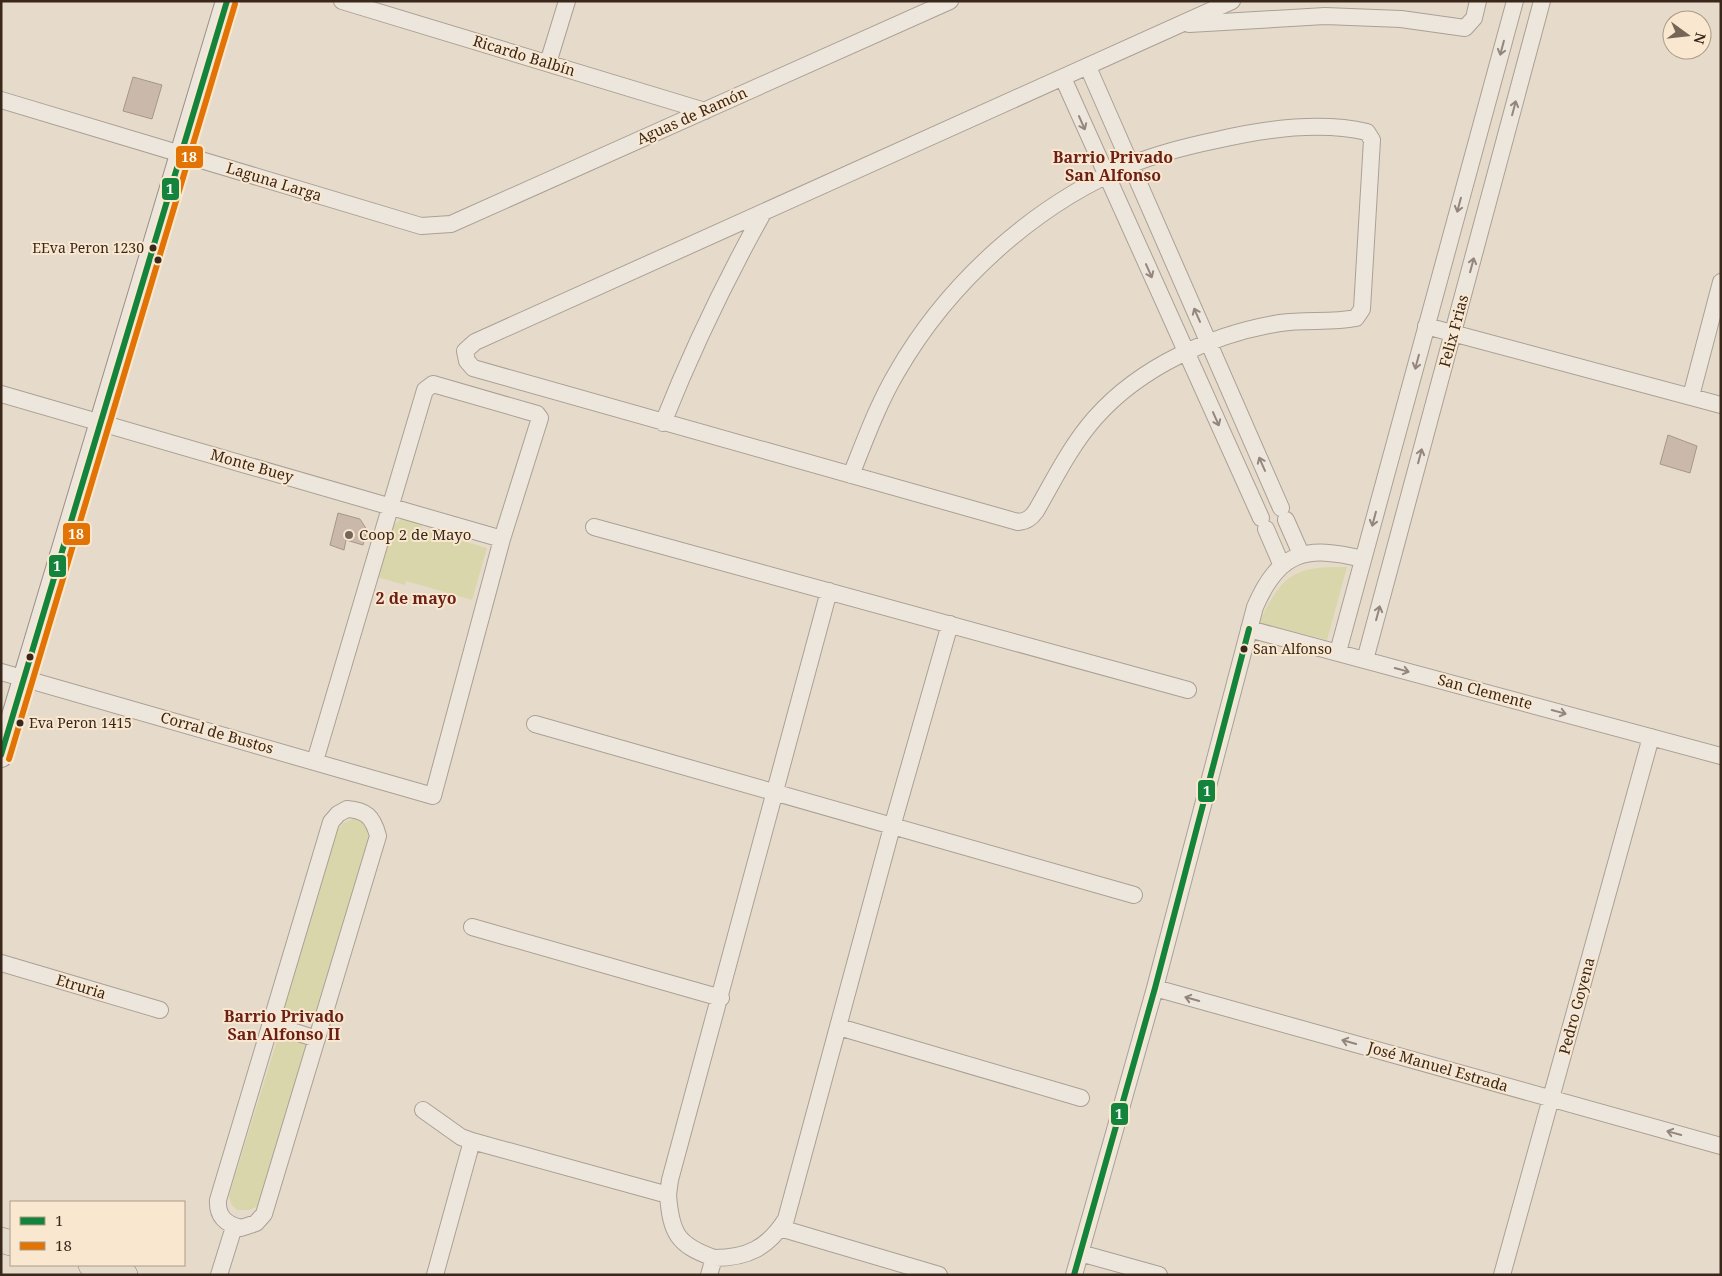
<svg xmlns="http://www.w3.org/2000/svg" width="1722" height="1276" font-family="'Noto Serif',serif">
<rect width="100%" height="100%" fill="#e6dbca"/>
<path fill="#dad6ab" d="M402,518l20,4 -1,7 66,19 -15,52 -66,-19 -1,4 -28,-8 14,-47 4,-6z
M1347,567l-20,73 -68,-17c23,-49 35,-57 88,-56z
M355,818l7,1 12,17 -56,185 -36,-10 54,-179 7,-9z
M279,1034l31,10 -52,162 -8,4h-13l-6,-6 -2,-9z"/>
<path fill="#cab8ab" stroke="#a6968a" d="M133,77l29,8 -10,34 -29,-8z
M1668,435l29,11 -7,27 -30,-9z
M338,513l22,6 7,11 -4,15 -17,-5 -2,10 -14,-5z"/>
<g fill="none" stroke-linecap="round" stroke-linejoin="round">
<defs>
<path id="street" d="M342,1l363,110
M1189,24l136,-8 76,3 64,9 9,-10 4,-17
M548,63l19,-62
M1088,67l193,441
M1063,78l198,440
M1,100l420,126 30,-2 499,-223
M1426,326l295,79
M1,394l501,145
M1691,396l30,-114
M663,423c29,-73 62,-142 100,-210
M851,475c14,-35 27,-71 46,-103 51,-89 138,-168 233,-207 29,-12 58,-19 87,-25 47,-11 103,-19 150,-8l5,8 -10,169 -6,9c-25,5 -51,1 -76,5 -67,11 -139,43 -185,95 -24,27 -41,62 -59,93 -5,7 -9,10 -18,11l-545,-154 -6,-7 -2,-10 10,-9 757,-341
M1286,520l15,34
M594,527l594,163
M1266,529l16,37
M1249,629l472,127
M1338,652l177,-651
M1365,660l177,-659
M1,672l432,124 69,-257 38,-121 -3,-4 -104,-30 -8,6 -110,371
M535,724l599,171
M347,809c19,1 26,8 31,27l-114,378 -8,9 -15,5c-16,-4 -24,-12 -23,-28l113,-378 7,-8z
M472,927l249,71
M1,963l159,47
M1155,988l566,158
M270,1024l47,15
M839,1027l242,71
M423,1110l38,27 11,4 196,54c3,38 9,50 46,63l-5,17
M668,1195l2,-15 159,-589
M780,1228l159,47
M1080,1253l79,22
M714,1258c33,0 54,-10 72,-39l106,-392 58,-203
M219,1275l15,-48
M435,1275l37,-134
M1074,1275l81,-287 100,-381c24,-56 51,-62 108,-48
M1502,1275l149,-538"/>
<path id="secondary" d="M1,756l226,-755"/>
<path id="primary" d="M1,1240l10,3
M91,1265l34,10"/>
</defs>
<use href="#street" stroke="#aba094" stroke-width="18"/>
<use href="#secondary" stroke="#9b9084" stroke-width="24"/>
<use href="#primary" stroke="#90857a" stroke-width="26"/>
<use href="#street" stroke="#ede6dd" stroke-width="16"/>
<use href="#secondary" stroke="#ede6dd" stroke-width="22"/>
<use href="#primary" stroke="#e5dbcd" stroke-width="25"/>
<defs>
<path id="bus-1" d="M1,755l226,-754
M1074,1275l81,-287 94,-359"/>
<path id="bus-2" d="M9,759l226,-755"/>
</defs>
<use href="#bus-1" stroke="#f9e8cf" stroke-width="10"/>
<use href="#bus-2" stroke="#f9e8cf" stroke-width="10"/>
<use href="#bus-1" stroke="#14843c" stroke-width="6"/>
<use href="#bus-2" stroke="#e17404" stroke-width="6"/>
</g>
<defs><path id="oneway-shaft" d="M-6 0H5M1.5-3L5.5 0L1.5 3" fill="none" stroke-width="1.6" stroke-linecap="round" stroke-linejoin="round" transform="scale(1.25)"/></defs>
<g stroke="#94867c">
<use href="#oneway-shaft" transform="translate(1502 48) rotate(105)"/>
<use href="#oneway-shaft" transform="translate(1514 108) rotate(-75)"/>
<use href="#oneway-shaft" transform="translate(1082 123) rotate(66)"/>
<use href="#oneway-shaft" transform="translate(1459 205) rotate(105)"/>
<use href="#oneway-shaft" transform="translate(1472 265) rotate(-75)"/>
<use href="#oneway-shaft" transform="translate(1149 271) rotate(66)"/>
<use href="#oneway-shaft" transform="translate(1197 315) rotate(-114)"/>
<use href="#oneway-shaft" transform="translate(1417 362) rotate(105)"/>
<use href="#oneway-shaft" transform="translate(1216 419) rotate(66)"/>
<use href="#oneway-shaft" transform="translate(1420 456) rotate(-75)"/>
<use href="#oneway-shaft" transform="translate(1262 464) rotate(-114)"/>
<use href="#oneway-shaft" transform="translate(1374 519) rotate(105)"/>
<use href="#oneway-shaft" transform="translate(1378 613) rotate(-75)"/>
<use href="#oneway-shaft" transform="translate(1402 670) rotate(15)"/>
<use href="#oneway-shaft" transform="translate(1559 712) rotate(15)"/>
<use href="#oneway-shaft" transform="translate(1192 999) rotate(-164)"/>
<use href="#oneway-shaft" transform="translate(1349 1042) rotate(-164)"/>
<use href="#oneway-shaft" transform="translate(1674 1133) rotate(-165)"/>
</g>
<g fill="#3a271b" stroke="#f9e8cf" stroke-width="2">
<circle cx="153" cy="248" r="4.5"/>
<circle cx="158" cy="260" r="4.5"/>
<circle cx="1244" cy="649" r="4.5"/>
<circle cx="30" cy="657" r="4.5"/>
<circle cx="20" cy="723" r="4.5"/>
</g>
<circle fill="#766658" stroke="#f9e8cf" stroke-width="2" cx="349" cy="535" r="5"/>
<g text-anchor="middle" stroke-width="4" stroke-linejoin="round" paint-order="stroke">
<g font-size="14" fill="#3a271b" stroke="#f9e8cf" text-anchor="start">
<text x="144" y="253" text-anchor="end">EEva Peron 1230</text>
<text x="1253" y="654">San Alfonso</text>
<text x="29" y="728">Eva Peron 1415</text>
</g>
<g font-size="15" fill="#3a271b" stroke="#f9e8cf">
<text transform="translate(524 56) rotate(17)" y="5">Ricardo Balbín</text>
<text transform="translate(692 116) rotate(-24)" y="5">Aguas de Ramón</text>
<text transform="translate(274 182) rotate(17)" y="5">Laguna Larga</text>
<text transform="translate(1454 331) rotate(-75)" y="5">Felix Frias</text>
<text transform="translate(252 466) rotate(16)" y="5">Monte Buey</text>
<text transform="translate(1485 692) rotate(15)" y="5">San Clemente</text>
<text transform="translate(217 733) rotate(16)" y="5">Corral de Bustos</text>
<text transform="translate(81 987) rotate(17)" y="5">Etruria</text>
<text transform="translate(1577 1006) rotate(-75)" y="5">Pedro Goyena</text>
<text transform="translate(1438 1067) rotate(16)" y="5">José Manuel Estrada</text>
</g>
<g font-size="15" fill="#3a271b" stroke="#f9e8cf" text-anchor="start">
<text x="359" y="540">Coop 2 de Mayo</text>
</g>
<g font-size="16" font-weight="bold" fill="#6b1f17" stroke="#f9e8cf">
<text x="1113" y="163">Barrio Privado<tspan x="1113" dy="18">San Alfonso</tspan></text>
<text x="416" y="604">2 de mayo</text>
<text x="284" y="1022">Barrio Privado<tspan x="284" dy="18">San Alfonso II</tspan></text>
</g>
</g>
<g stroke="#f9e8cf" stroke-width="2">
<rect x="175" y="145" width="29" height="24" rx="5" fill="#e17404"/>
<rect x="161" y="177" width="19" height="24" rx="5" fill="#14843c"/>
<rect x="62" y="522" width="29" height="24" rx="5" fill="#e17404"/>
<rect x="48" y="554" width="19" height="24" rx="5" fill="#14843c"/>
<rect x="1197" y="779" width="19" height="24" rx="5" fill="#14843c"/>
<rect x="1110" y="1102" width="19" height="24" rx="5" fill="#14843c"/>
</g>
<g font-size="14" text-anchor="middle" font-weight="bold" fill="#fff">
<text x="189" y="162">18</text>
<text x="170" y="194">1</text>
<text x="76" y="539">18</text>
<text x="57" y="571">1</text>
<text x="1207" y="796">1</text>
<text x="1119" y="1119">1</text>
</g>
<rect width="1722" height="1276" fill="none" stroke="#3a271b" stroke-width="5"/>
<rect x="10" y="1201" width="175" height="65" fill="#f9e8cf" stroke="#ad9b87"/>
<rect x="20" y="1217" width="25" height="8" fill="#14843c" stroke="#ad9b87"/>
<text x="55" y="1226" font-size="15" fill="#3a271b">1</text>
<rect x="20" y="1242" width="25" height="8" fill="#e17404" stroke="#ad9b87"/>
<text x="55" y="1251" font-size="15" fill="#3a271b">18</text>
<g transform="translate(1687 35) rotate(105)"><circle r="24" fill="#f9e8cf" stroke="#ad9b87"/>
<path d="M0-4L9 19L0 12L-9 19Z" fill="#766658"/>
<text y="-8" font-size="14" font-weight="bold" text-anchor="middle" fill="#3a271b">N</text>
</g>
</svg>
